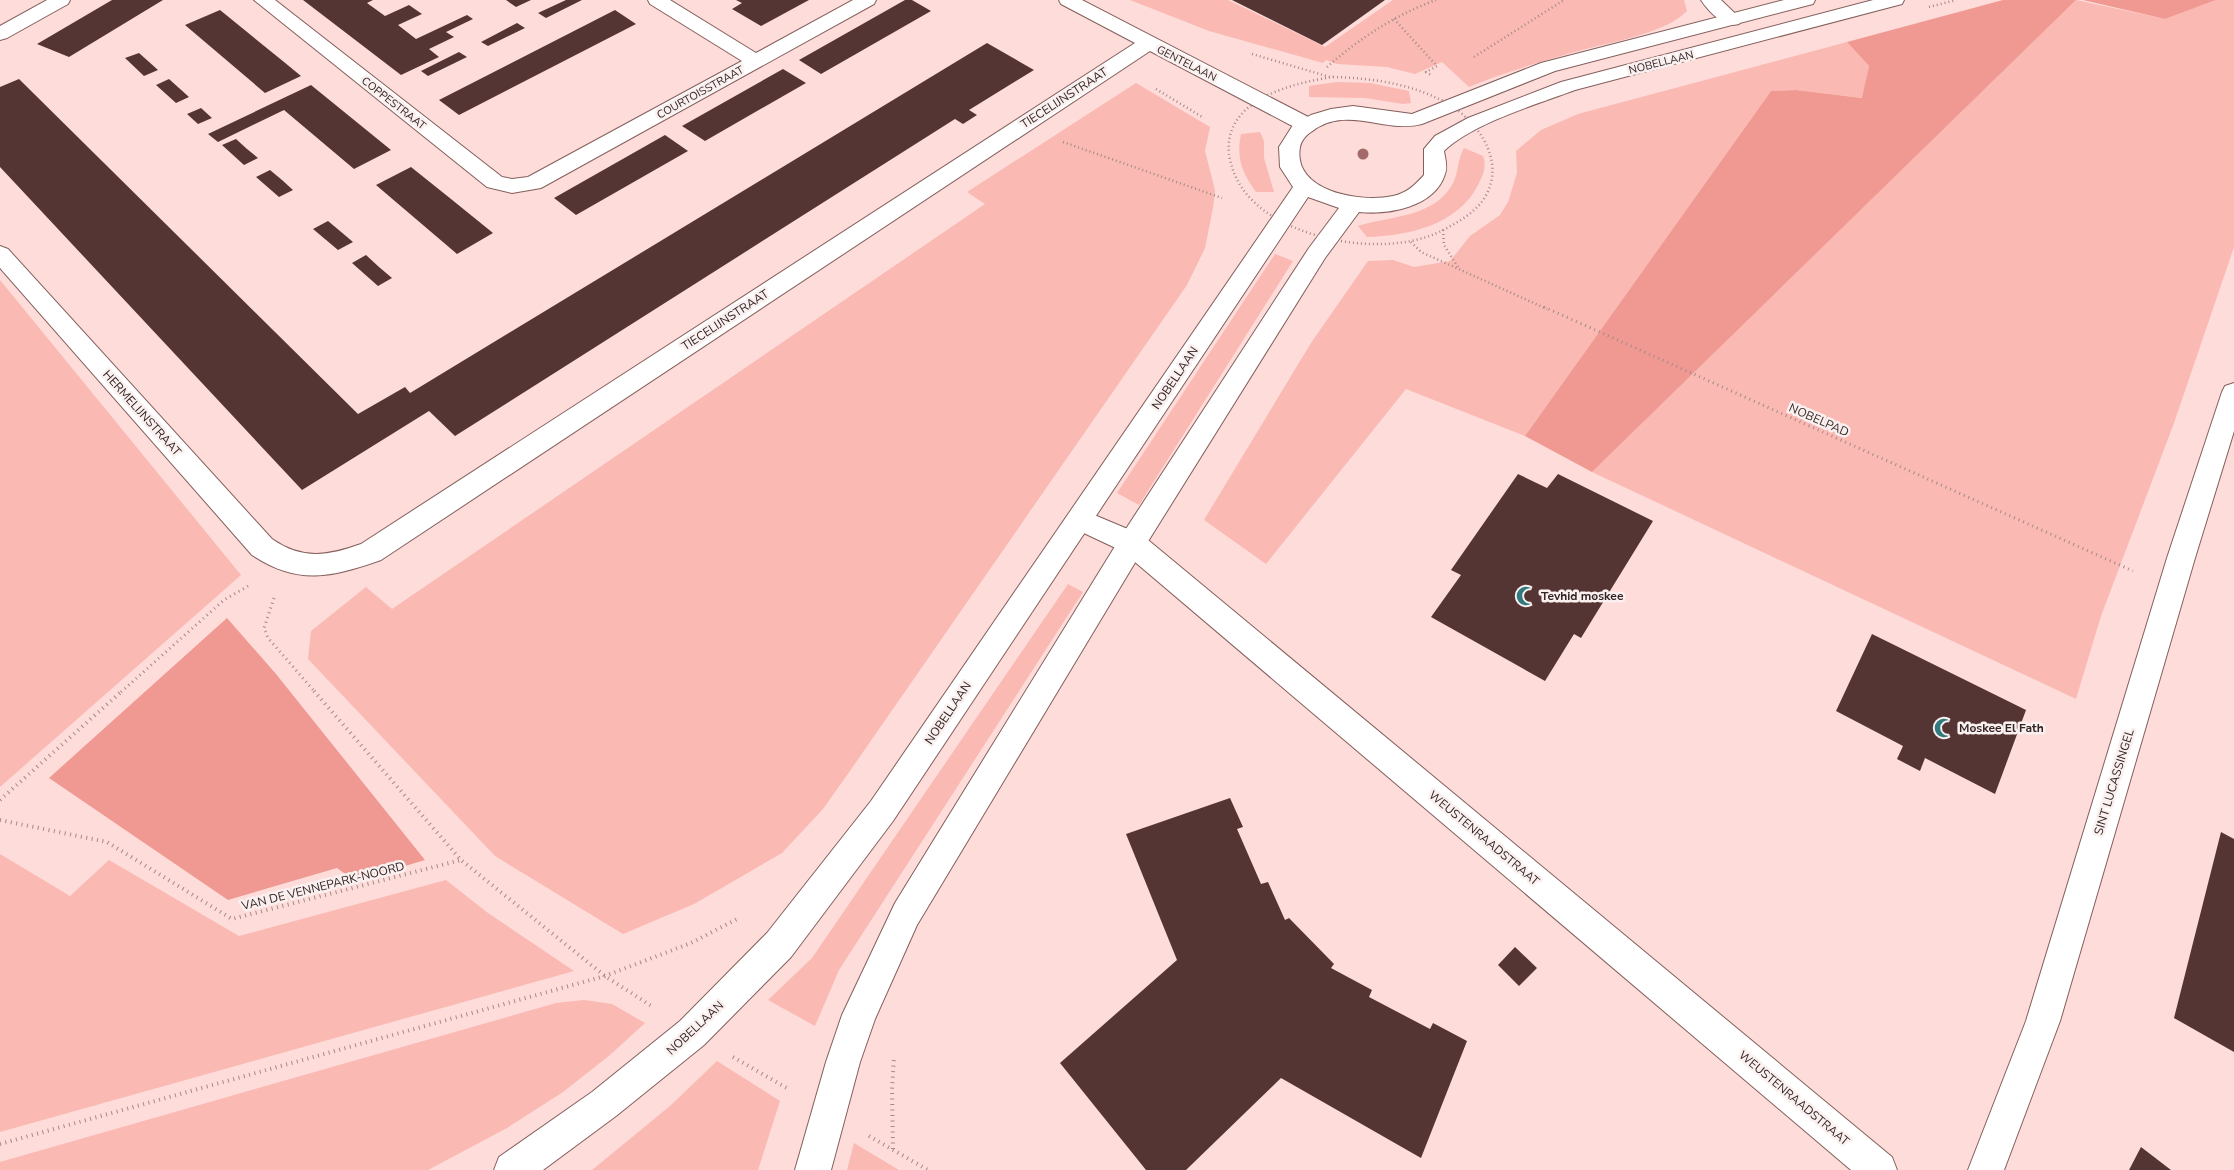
<svg xmlns="http://www.w3.org/2000/svg" width="2234" height="1170" font-family="'Nunito Sans',sans-serif">
<rect width="100%" height="100%" fill="#fedcd9"/>
<path fill="#fab9b3" d="M1130,0h98l97,47 68,-47h291l3,11c-23,24 -83,32 -116,42 -35,10 -68,20 -102,34l-27,-25 -27,12 -28,-7 -50,-3 -11,-4 -3,3 -114,-32z
M2076,0l89,19 51,-19h18v247l-60,176 -73,193 -25,83 -484,-227z
M1847,42l22,24 -6,32 -67,-8 -25,1 -246,345 -119,-47 -140,175 -62,-44 107,-177 57,-82 25,-1 21,7 36,-6 20,-25 30,-21 8,-13 9,-29 -1,-22 25,-21 37,-16z
M1337,82l33,1 39,8 2,12 -8,1 -38,-6 -56,-1v-11z
M1136,83l74,44 -5,24 10,39 -2,18 -8,40 -18,37 -335,483 -29,41 -41,44 -88,51 -71,30 -128,-78 -187,-197 3,-28 55,-44 26,22 593,-405 -18,-12z
M1260,132l4,9v17l10,34h-18c-14,-19 -20,-34 -15,-58z
M1464,148l19,8c4,11 0,19 -5,29 -20,40 -70,51 -111,52l-9,-11c31,-10 75,-8 94,-41 7,-12 5,-25 12,-37z
M1275,254l18,7 -154,244 -22,-12z
M0,280l241,295 -241,212z
M1068,584l15,8 -244,378 -24,56 -47,-26 44,-42z
M0,854l70,42 39,-36 130,76 207,-56 42,33 86,58 -574,161z
M584,1000l28,4 33,19 -35,32 -47,37 -56,36 -79,42h-428v-8l556,-159z
M717,1061l63,40 -22,69h-166l78,-64z
M854,1143l45,27h-52z"/>
<path fill="#f09992" d="M2003,0h73l-484,472 -67,-36 246,-345 25,-1 66,8 7,-32 -22,-24z
M2083,0h133l-51,19z
M227,618l49,56 149,186 -70,21 -18,-13 -109,32 -179,-122z"/>
<path fill="#553533" d="M112,0h51l-94,57 -32,-13z
M303,0h70l-6,3 18,13 24,-11 13,9 -24,11 18,14 51,-24 6,4 -27,13 8,5 -25,12 10,8 -38,18z
M506,0h25l-15,7z
M566,0h16l-36,18 -8,-5z
M736,0h73l-48,26 -29,-17 10,-6z
M905,0h7l19,11 -110,63 -22,-14z
M1232,0h153l-63,45z
M220,10l64,52 17,14 -36,17 -80,-68z
M615,10l21,14 -177,91 -20,-15z
M517,23l8,5 -37,18 -7,-4z
M987,43l47,27 -65,40 8,5 -14,9 -8,-5 -500,317 -26,-25 -127,79 -302,-323v-80l19,-8 339,335 47,-27 5,6z
M459,52l8,5 -39,19 -7,-5z
M139,53l9,8 10,9 -14,6 -19,-18z
M783,69l23,14 -101,58 -23,-15z
M169,79l20,18 -13,6 -20,-18z
M311,85l80,65 -37,19 -70,-59 -66,32 -10,-8z
M201,108l11,10 -14,6 -11,-10z
M665,135l23,16 -112,64 -22,-17z
M236,139l11,10 11,9 -14,7 -22,-20z
M411,167l40,32 42,34 -36,21 -81,-69z
M270,170l12,10 11,10 -14,7 -23,-20z
M328,221l12,10 13,11 -15,8 -25,-21z
M366,255l13,12 13,11 -14,8 -26,-23z
M1518,474l29,14 11,-14 95,47 -72,117 -7,-4 -29,47 -114,-64 30,-42 -10,-5z
M1872,634l154,76 -31,84 -70,-36 -5,13 -23,-12 6,-13 -67,-35z
M1230,798l13,29 -6,2 24,55 7,-2 17,38 4,-2 45,46 -3,4 41,22 -3,7 61,32 3,-6 34,18 -46,117 -140,-80 -95,92h-40l-86,-107 117,-103 -51,-126z
M2221,832l13,7v213l-60,-34z
M1515,947l22,21 -18,18 -21,-21z
M2141,1147l30,23h-42z"/>
<g fill="none" stroke-linecap="round" stroke-linejoin="round">
<defs>
<path id="minor" d="M47,0h23l-2,4 -61,34 -7,2v-14z
M254,0h21l227,177 10,2 16,-2 214,-116 -92,-57 -2,-4h22l86,53 97,-53h23l-2,4 -333,184 -29,5 -25,-6z
M1059,0h23l232,120 3,5 -3,5 -7,1 -7,-1 -150,-79 -769,509c-49,17 -83,26 -129,-5l-252,-287v-22l8,3 264,290c30,21 56,17 89,5l774,-501 -74,-39z
M1701,0h20l21,20 -3,4c-15,4 -30,-12 -38,-24z
M2234,383v48l-39,127 -135,463 -56,149h-36l58,-149 141,-463 55,-166 3,-6z
M1080,509l62,26 750,622 5,13h-46l-729,-619 -51,-24 -4,-7 4,-7z"/>
<path id="major" d="M1784,0h31l-2,4 -258,67 -133,53c-37,10 -76,-20 -111,8 -5,3 -10,9 -11,15 -8,45 61,56 93,49 14,-3 22,-11 31,-21v-26l11,-13 33,-18 93,-36 312,-82h31l-2,4 -327,86c-37,14 -102,33 -131,61 1,7 4,15 1,23 -10,33 -56,41 -86,38l-34,46 -183,293 -225,374 -42,94 -15,43 -29,108h-36l31,-108 16,-47 53,-112 227,-368 187,-287 30,-40 -31,-11 -415,624 -102,136 -87,88 -88,71 -73,54h-49l5,-13 93,-65 88,-71 87,-88 104,-132 422,-614 -13,-20 -1,-20 14,-22 18,-10 20,-6 22,-3 59,8 129,-51z"/>
</defs>
<use href="#minor" stroke="#835f5c" stroke-width="2"/>
<use href="#major" stroke="#835f5c" stroke-width="2"/>
<path stroke="#a38a88" stroke-width="2.5" stroke-dasharray="1 3" stroke-linecap="butt" d="M1929,7l27,-7
M1394,19l43,47 -11,6 5,3
M1252,54l78,23
M1474,57l90,-57
M1327,67c33,-29 68,-52 109,-67
M1333,77c37,1 73,6 106,22 35,16 69,60 46,98 -9,15 -25,24 -40,32 -52,29 -147,14 -190,-26 -14,-13 -23,-29 -26,-49 -6,-54 63,-71 104,-77z
M1156,89l48,29
M1063,142l159,56
M1443,230l1,15 14,22
M1411,242l10,10 126,57"/>
<path stroke="#a38a88" stroke-width="3" stroke-dasharray="1 4" stroke-linecap="butt" d="M1544,307l589,264
M274,598l-10,30 4,10 47,54
M121,692l103,-92 24,-14"/>
<path stroke="#a38a88" stroke-width="4" stroke-dasharray="1 4.5" stroke-linecap="butt" d="M314,691l147,169 144,116 48,31
M0,800l122,-109
M0,820l107,22 125,77 229,-59
M733,1057l57,33
M869,1136l59,34
M0,1144l605,-168 86,-33 48,-25
M893,1149l-1,-60 2,-31"/>
<use href="#minor" fill="#fff" fill-rule="evenodd"/>
<use href="#major" fill="#fff" fill-rule="evenodd"/>
</g>
<circle fill="#a46a6a" cx="1363" cy="154" r="5.5"/>
<defs>
<symbol id="mosque-bare" viewBox="-9 -9 18 18"><path d="M3.5-4.9A6 6 0 1 0 3.5 4.9A5 5 0 1 1 3.5-4.9Z" fill="#317a7f" stroke="#f9f0ef" stroke-width="2.5" paint-order="stroke"/></symbol>
</defs>
<g fill-rule="evenodd">
<use href="#mosque-bare" x="1512" y="582" width="28" height="28"/>
<use href="#mosque-bare" x="1930" y="714" width="28" height="28"/>
</g>
<g text-anchor="middle" stroke-width="5" stroke-linejoin="round" paint-order="stroke">
<g font-size="11" fill="#342524" stroke="#f9f0ef">
<text transform="translate(1661 62) rotate(-14)" y="4">NOBELLAAN</text>
<text transform="translate(1187 63) rotate(27)" y="4">GENTELAAN</text>
<text transform="translate(700 92) rotate(-29)" y="4">COURTOISSTRAAT</text>
<text transform="translate(394 103) rotate(38)" y="4">COPPESTRAAT</text>
</g>
<g font-size="12" fill="#342524" stroke="#f9f0ef">
<text transform="translate(1064 98) rotate(-33)" y="4">TIECELIJNSTRAAT</text>
<text transform="translate(725 320) rotate(-33)" y="4">TIECELIJNSTRAAT</text>
<text transform="translate(1175 378) rotate(-56)" y="4">NOBELLAAN</text>
<text transform="translate(142 413) rotate(48)" y="4">HERMELIJNSTRAAT</text>
<text transform="translate(1819 420) rotate(24)" y="4">NOBELPAD</text>
<text transform="translate(948 713) rotate(-56)" y="4">NOBELLAAN</text>
<text transform="translate(2114 782) rotate(-73)" y="4">SINT LUCASSINGEL</text>
<text transform="translate(1484 838) rotate(40)" y="4">WEUSTENRAADSTRAAT</text>
<text transform="translate(323 886) rotate(-14)" y="4">VAN DE VENNEPARK-NOORD</text>
<text transform="translate(695 1028) rotate(-43)" y="4">NOBELLAAN</text>
<text transform="translate(1794 1098) rotate(40)" y="4">WEUSTENRAADSTRAAT</text>
</g>
<g font-size="12" font-weight="bold" fill="#342524" stroke="#f9f0ef" text-anchor="start">
<text x="1541" y="600">Tevhid moskee</text>
<text x="1959" y="732">Moskee El Fath</text>
</g>
</g>
</svg>
